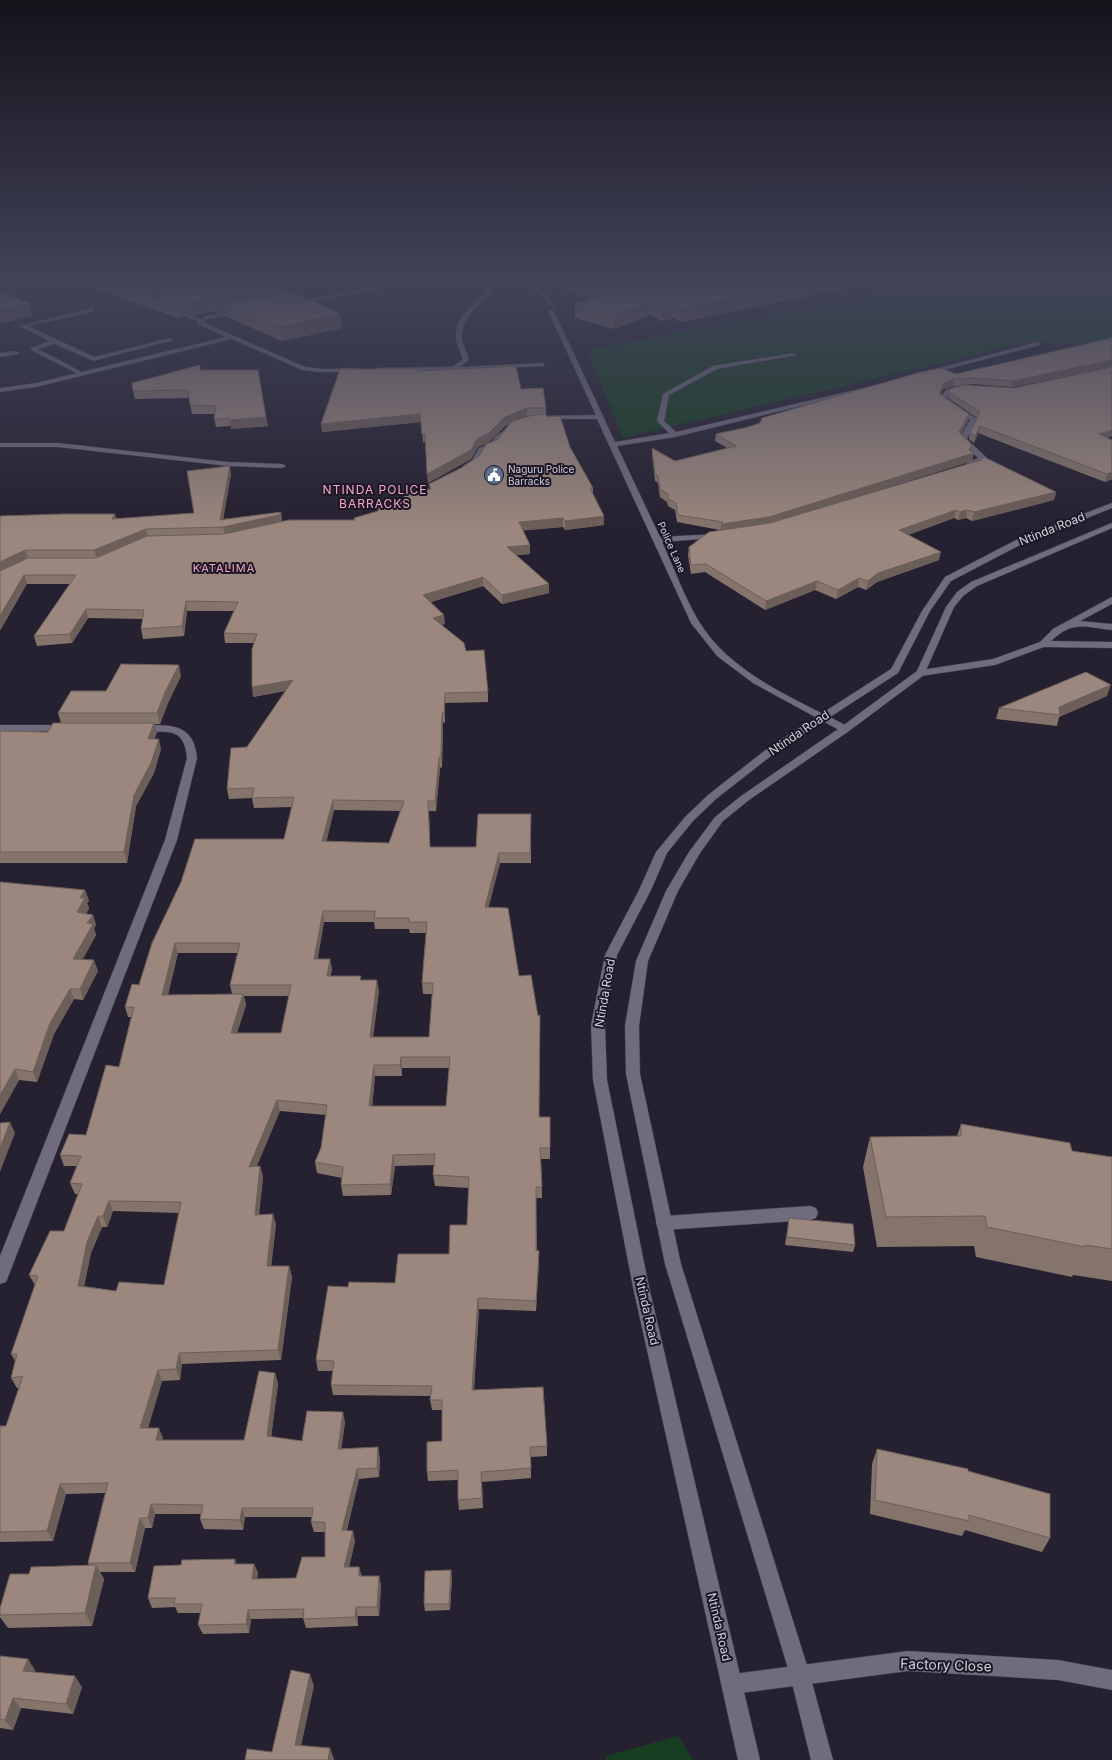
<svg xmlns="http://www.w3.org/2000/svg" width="1112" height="1760" font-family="Inter,sans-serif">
<rect width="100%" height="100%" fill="#262130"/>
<path fill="#173e20" d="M938,283h174v57l-26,6 -52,-5 -411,97 -36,-88z
M678,1736l15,24h-87v-4z"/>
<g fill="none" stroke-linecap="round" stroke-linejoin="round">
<defs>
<path id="lane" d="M335,283h6l16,10 -5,1z
M473,283h6l13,9c-12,13 -32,26 -30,47 1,7 5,14 7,21l-9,7 82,-4 3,2 -1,1 -93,4v-2l12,-9c-2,-6 -6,-13 -7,-21 -2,-19 17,-34 30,-46z
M521,283c14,0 25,9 33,21l-5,1 -6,-10z
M166,306h4l34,15 -5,1 -33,-14z
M93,308l2,3 -67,15 66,31 76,-19 3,2 -80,21 -38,-17 -17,5 46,24 1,1 -3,2 -51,-26v-2l19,-7 -31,-15z
M16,351l3,2 -1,1 -18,3v-4z
M1112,597v7l-32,17 32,3v6c-28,-3 -39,-10 -61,11l61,1v6l-68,-1 -49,18 -74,11 -5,-3 5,-3 72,-11 47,-17 13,-13z
M810,1206l6,2 2,5 -2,5 -6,2 -146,10 -6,-2 -2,-5 2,-5 6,-2z
M908,1651l150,9 54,10v20l-54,-10 -150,-9 -175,23 -7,-3 -3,-7 3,-7 7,-3z"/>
<path id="street" d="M396,283h13l-114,22 -3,-2z
M551,309l3,2 61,131 54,-9 -12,-12 6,-27 50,-28 81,-13 3,2 -80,14 -48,26 -5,26 12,11 213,-50v2l-214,53 -58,9 43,91 56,-3 4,2 -4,2 -54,4c12,26 22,54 36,78 32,54 98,79 151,107l1,2 -1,2h-8l-88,-48 -36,-27 -26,-33 -94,-204h-54v-2l2,-1 51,-1 -48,-104z
M243,310l2,3 -37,6 -5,3 102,45 21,2 30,-1 3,2 -3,2h-37l-17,-2 -70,-31 -196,48 -36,5v-4l36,-5 190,-46 -28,-13v-3l8,-5z
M1038,342l3,2 -1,1 -112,29 -3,-2z
M453,367l3,2 -1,1 -78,2 -3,-2 3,-2z
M958,385l10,2 -14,4 -8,7 31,21 -10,20 20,19 -17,9h-3v-4l11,-5 -19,-19 11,-19 -15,-9 -16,-12 7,-9z
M511,425l5,1 -16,13 -4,8 -11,4 -7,12 -9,7h-6v-4l9,-6 7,-12 11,-4 5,-7z
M0,443h58l170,19 54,2 4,2 -4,2 -54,-2 -170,-19h-58z
M0,725h66l5,3 -5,3h-66z
M140,725c29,0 54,-3 57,33l-20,82 -169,437 -2,5 -6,2v-28l165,-416 22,-82c-3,-37 -26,-22 -51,-28l-1,-2z"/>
<path id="secondary" d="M1112,503v5l-90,36 -71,37 -21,30 -32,62 -122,79 -60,47 -23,22 -26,32 -16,37 -34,65 -12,70 2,55 42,207 111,473h-22l-105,-473 -40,-207 -2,-55 14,-70 34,-65 17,-38 29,-35 23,-22 60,-47 123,-79 31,-58 23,-34 71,-37z
M1112,523v5l-135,58 -14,10 -9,11 -30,68 -75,56 -100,69 -26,21 -23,32 -22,38 -30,70 -9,65 1,48 41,190 129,411 23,85h-22l-21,-85 -125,-411 -39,-190 -1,-48 11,-65 30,-70 23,-39 26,-35 26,-21 100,-69 76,-56 29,-64 11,-15 14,-10z"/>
</defs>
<use href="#lane" stroke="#423d4a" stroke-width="1"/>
<use href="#street" stroke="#423d4a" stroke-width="1"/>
<use href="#secondary" stroke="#423d4a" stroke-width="1"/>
<use href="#lane" fill="#706b7d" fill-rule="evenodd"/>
<use href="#street" fill="#706b7d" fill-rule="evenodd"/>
<use href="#secondary" fill="#706b7d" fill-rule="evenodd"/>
</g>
<path fill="#85746c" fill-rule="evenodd" d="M96,283h208l-18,5v5l54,21 2,14 -60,13 -55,-24 -1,-5 -8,1 -4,-2 -20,4 -12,-5 1,7 -5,1 -81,-29zM159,294v5l-9,-4z
M550,283h321l-190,39 -8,-4 -11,3 -12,-6 -36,14 -39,-11v-14l17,-5z
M1112,338v29l-100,20 -39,-3 -9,1 50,3 98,-21v69l-5,2 5,2v39l-7,3 -127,-49 -4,10 -5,-4 1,-7 7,-14 -29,-20 1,-6 14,-7 -10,1 -11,4 -1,4 28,20 -1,7 -7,13 11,11 -2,6 4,2 -2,8 -145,45 229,-14 -2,8 -82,21 -6,-3 -8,2 -4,-2 -46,17 31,25 -62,22 -11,8 -8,-3 -22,12 -21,-9 -50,20 -60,-38 -14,2 -3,-19 1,-8 31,-16v-1l-43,-8 -2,-12 -7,-4 -1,-4 -7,-5 -2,-14 -3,-2 -3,-26v-7l23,13 52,-13 -12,-7 1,-7 32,-7 208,-53z
M201,370l65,47 2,9 -37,3v-3l-15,1 -2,-8 1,-5h-23l-3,-16 -54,1 -2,-8z
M418,371l103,18 25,19v6l1,3 23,30 23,41v5l11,32 -39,5 -2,-3 -40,3 7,24 -14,1 33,29v9l-47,11 -19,-18 -52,16 14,22 -4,1 25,26 22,41v10l-43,1v19l-2,1 -1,44 -2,1 -4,43h-7l1,36h46l55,-33v49h-31l-12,44 52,210h10v42h-9l1,39h-6l1,52 2,1v10l-3,50 -57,-2 -5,81 73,56v10l-16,1v21l-49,4 1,26 -24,2 -1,-10v-20l-30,1 -1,-9 15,-31v-31h-10l-2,-10 1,-4 -98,-1 -2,-10 2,-14h-15l-2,-11 32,-73 47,-4 54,-29 18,-29 2,-37 -34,-2 -2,-11 1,-10 -39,1 -4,29 -48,1 -2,-11 1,-7 -25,-5 -2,-11 6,-14 5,-33 -46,-4 -24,56 4,-1 3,11 -4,38 17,9 -5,42h18l3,11 -11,83 -99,4 -2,16 -18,1 -14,47 15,10 -1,2h82l31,-67 3,11 -7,53 31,4 43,-19 -4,27 39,9 -1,19 -20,2 -12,51 8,11 -6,26 13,9h17l2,10 -2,30h-21v10l-52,2 -3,-10 -52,1 -2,14 -46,1 -5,-9 3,-12h-23l-3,-6 -23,1 -4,-10 89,-34h17l4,9 -1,6 39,-1 29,-21v-25h-11l-3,-10 1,-5h-67l-2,13 -39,-1 -4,-10 1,-5h-46l-3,14h-7l-10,44h-35l4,7 -12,47 -84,2 -8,-11v-9l29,-34 60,-9 -1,-2 17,-70 -39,1 -13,47 -53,1v-116h6l13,-38h-2l-6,-10 4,-17 -4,-7 24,-69 -6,-10 35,-44 14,-37h-3l-5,-11 7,-17h-13l-4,-11 26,-20 33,-68 12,-50h-3l-3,-10 14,-22 13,-42 132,-104 8,-32 -38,1 -2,-10 -23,1 -2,-10 20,-42 38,-56 -32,6 1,-54h-29l-1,-10 10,-22h-47l-3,25 -41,3 -2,-10 2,-10 -55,-1 -16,25 -35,3 -3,-10 36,-52h-43l-27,-68 115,-2 1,5 78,-6 37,-39 -8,45 58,-7 1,9 72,-1 24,-9v-2l13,-5v-1l13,-4v-3l14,-3v-3l12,-1 -1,-5 32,-16 18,-12 18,-16 13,-16 -5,2 -16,16 -11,5 -7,12 -43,24 -3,-41h-2l-2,-20 -99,10zM334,810l66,1 -11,32 -63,-1zM324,922h50l1,7h34l1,4h16l-4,50 1,11h9l-3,43h-56l6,-46 -18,-11v-4h-31l2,-6 -2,-11h-13zM178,953h60l-8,32 2,9 -64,1zM244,996h45l-8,37h-44l9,-28zM402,1068h47l-3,38h-74l3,-30h27zM113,1211l66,2 -15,72 -48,6 -32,-5 7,-33 11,-26h5z
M181,676l-13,27 -8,21h-6l3,8 -3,7 7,10 -7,24 -18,33 -9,57h-127v-132l48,1 13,-9 -3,-10 48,-22z
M1107,696l-48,21 -2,9 -61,-7 3,-11z
M0,882l85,8 4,11 -2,2 2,5 -3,6 7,1 3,10 -2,3 2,7 -14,25 16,11 -15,29 -9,-1 -20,35 -17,48 -18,-2 -19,34z
M961,1124l111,27 40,6v124l-39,-6 -1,2 -96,-20 -2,-11 -97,1 -14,-80 7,-30 87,-1z
M789,1218l66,27 -2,7 -68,-7z
M877,1449l91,22 82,67 -8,14 -77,-22 -3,6 -92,-22 2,-50z
M452,1577l-2,33 -25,1 -1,-7z
M0,1656l35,14 -1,2 48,15 -9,27 -52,-6 -8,22 -13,-2z"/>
<path fill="#6c5e58" d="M148,283h31l-22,4 2,7 -9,1z
M268,283h36l-18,5 1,13 -62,3 1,8 -8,1 -3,-14z
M808,283h63l-190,39 1,-14z
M211,297l3,14 -20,4 -3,-14z
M650,302v13l-36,14v-14z
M30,304l3,12 -33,8v-13z
M674,305l-1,13 -11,3 1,-14z
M177,309h5l1,8 -5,1z
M340,314l2,14 -60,13 -2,-14z
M1112,360v7l-100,20 1,-6z
M954,379l-1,7 -11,4 -4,10 1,-6 5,-11z
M527,408v9l-22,9 -16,16 -11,5 -7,12 -43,24 -1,-9 50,-35 28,-22z
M420,414l1,8 -99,10 -1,-8z
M969,414l-1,7 -10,18 1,-7z
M266,417l2,9 -37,3 -1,-9z
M980,426l-2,7 -4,10 1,-7z
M1112,430v6l-15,5 2,-7z
M972,445l-2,7 4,1 -2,8 -204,64 -48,7 1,-8 248,-74z
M230,466l1,8 -9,53 -2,-7z
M1112,472v7l-7,3 2,-8z
M1056,492l-2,8 -82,21 2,-9z
M956,510l-2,8 -57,21 2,-9z
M967,510l-1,8 -8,2 2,-8z
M281,512l1,9 -1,3 -56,12 -2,-9z
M115,514l2,9 -5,-4z
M604,516v9l-39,5v-9z
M563,518v9l-44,4v-9z
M146,529l2,9 -51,20 -3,-8z
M530,545v9l-23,2v-9z
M25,550l3,8 -28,14v-10z
M941,552l-2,8 -62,22 -11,8 2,-9 10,-8z
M24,575l3,9 -27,47v-15z
M483,577v9l-59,18 -1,-9z
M859,578l-1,9 -22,12 2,-9z
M817,581l-2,9 -50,20 1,-9z
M549,584v9l-47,11v-9z
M186,601l1,10 -3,25 -2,-10z
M86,609l2,9 -16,25 -2,-9z
M444,615l1,9 -12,3v-9z
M179,665l2,11 -13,27 -8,21 -3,-11 8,-21z
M293,680l1,9 -41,8 -1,-10z
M1111,685l-4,11 -48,21 1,-2 -1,-8z
M445,693v29l-1,-9z
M442,713l1,10 -1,44 -1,-10z
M154,723l3,9 -6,17 -3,-10z
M159,739l2,10 -7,24 -18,33 -9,57 -3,-11 10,-57z
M439,757l1,11 -4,43 -1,-10z
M333,800l1,10 -10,42 -2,-11z
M499,853l1,10 -14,55 -1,-11z
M85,890l4,11 -2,2 2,5 -8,15 -4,-11 3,-14z
M323,911l1,11 -8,48 -2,-11z
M93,915l3,10 -2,3 2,7 -19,35 -4,-11 14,-36z
M175,943l3,10 -13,53 -3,-11z
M330,959l2,11 -4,17 -1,-11z
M94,960l4,11 -15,29 -3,-11z
M377,980l2,11 -8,57 -1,-11z
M70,989l4,10 -20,35 -17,48 -4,-10 17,-49z
M243,994l3,11 -13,39 -2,-11z
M401,1057l1,11v8l-2,-11z
M374,1065l1,11 -4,41 -2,-11z
M15,1069l4,11 -19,34v-19z
M277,1100l3,11 -28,67 -3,-11z
M10,1122l5,11 -15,39v-23z
M393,1155l2,11 -4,29 -1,-11z
M260,1166l3,11 -6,49 -2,-11z
M109,1201l4,10 -6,16 -4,-11z
M273,1214l3,10 -6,53 -3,-11z
M98,1216l4,11 -11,26 -9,43 -4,-10 9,-44z
M539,1251v10l-3,50v-10z
M289,1266l3,11 -11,83 -3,-10z
M478,1298l1,11 -6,92 -1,-11z
M179,1353l3,11 -2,16 -4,-11z
M158,1370l4,11 -17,57 -5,-10z
M275,1373l3,11 -8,62 -3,-10z
M343,1412l2,10 -5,37 -2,-10z
M159,1428l4,10 -3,12 -4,-10z
M378,1447l2,11 -1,19 -2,-9z
M357,1469l2,10 -15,60 -2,-9z
M481,1472l1,10 1,26 -1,-10z
M60,1484l6,10 -13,47 -6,-10z
M151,1504l4,10 -3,14 -4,-10z
M242,1508l3,9 -2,13 -3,-10z
M140,1518l5,10 -10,44 -5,-9z
M353,1531l2,10 -8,36 -3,-10z
M235,1559l3,9 -4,-4z
M254,1564l4,9 -2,15 -4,-9z
M96,1565l8,14 -12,47 -7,-13z
M359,1567l3,9h-3z
M451,1570l1,7 -2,33 -1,-6z
M379,1576l2,10 -2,30 -2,-9z
M356,1607l2,9v10l-3,-9z
M248,1610l3,9 -2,14 -3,-9z
M28,1659l7,11 -4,11 -8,-10z
M310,1674l4,12 -15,70 -4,-11z
M75,1676l7,11 -9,27 -7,-10z
M13,1698l8,10 -8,22 -8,-10z
M330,1748l4,11v1h-6z"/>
<path fill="#9b877d" stroke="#6c5e58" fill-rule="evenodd" d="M104,283h17l61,26h-5z
M171,283h107l7,4 -70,12 -4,-2 -20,4 -34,-14z
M586,283h222l-126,25 -8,-3 -11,2 -13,-5 -36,13 -39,-11 37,-12z
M0,291l30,13 -30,7z
M294,292l46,22 -60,13 -55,-23z
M1112,338v22l-99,21 -39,-3 -20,1 -10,4 -5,11 30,20 -10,18 13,13 -3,5 5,3 -205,64 -48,7 2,-2 -45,-7 -2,-12 -8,-4v-5l-8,-5 -2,-13 -3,-2 -3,-26 23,13 61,-15 -20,-12 32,-7 12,-4 2,-5 155,-45 24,-5 15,6z
M200,365v5h58l8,47 -36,3 -1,-2 -15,1 2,-13 -26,-1 -2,-15 -55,1 -1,-8z
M516,366l5,23 22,-1 3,20h-19l-22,9 -16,16 -12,6 -6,11 -44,24 -2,-40h-3l-2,-20 -99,10 19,-55h78v2z
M1112,367v63l-13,4 13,6v32l-5,2 -127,-48 -5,10 -5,-4 10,-20 -31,-20 1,-3 14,-4 50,3z
M546,414l1,3 13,-1 10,31 23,41h-3l14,28 -39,5 -2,-3 -44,4 11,23 -23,2 42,37 -47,11 -19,-18 -60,18 21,20 -11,3 31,25 2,8 18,-1 4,42 -43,1 -1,20h-2l-1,44h-2l-4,44h-7l2,46h46l2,-33h53l-1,39h-31l-14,54 23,1 11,68 12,-1 7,41 2,-1 -1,102h11v31h-10l2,39h-6v63l3,1 -3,50 -58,-3 -6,92 71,-3 4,59 -17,1 1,21 -50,4 1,26 -24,2v-30l-31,2v-30l15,-1v-41h-12l2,-14 -101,-1 3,-24 -18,-1 12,-74 20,1 1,-5 46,1 3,-29h51l1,-29h17l2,-48 -36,-2 2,-21 -42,1 -3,29 -49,1 2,-18 -28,-5 6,-14 6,-43 -50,-5 -28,67 11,-1 -5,49 18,-1 -6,52h22l-11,84 -99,3 -3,16 -18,1 -18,58h19l-3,12h88l15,-69 16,2 -8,63 35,5 5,-30 36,1 -5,37 40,-2 -1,21 -20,1 -15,61 11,1 -9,36h15v9h20l-2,31h-21l-1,10 -52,2 1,-10 -56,1 -2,14 -48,1 4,-21h-28l1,-6h-27l6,-32 27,-1 1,-5 53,-1 -1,5h20l-2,15 44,-1 6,-21h23v-35h-14l2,-14h-71l-2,12 -40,-1 3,-14 -52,-1 -3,14h-8l-10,45h-42l20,-80 -48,1 -13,47 -47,1v-106h6l17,-50 -12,2 6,-24h-6l27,-78 -9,-1 21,-44h14l18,-47 -12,-1 11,-27 -21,-1 9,-21 17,1 20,-70 13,2 15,-60h-9l7,-23 7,1 13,-42 29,-61 14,-43h89l10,-42 -42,1 2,-10 -27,1 4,-41 16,-1 46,-67 -41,7v-38l5,-15 -33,-1 14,-31 -52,-1 -4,25 -41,3 3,-19 -58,-1 -16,25 -36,2 42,-61h-52l-24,41v-45l28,-13h68l51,-22 77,-2 65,-14h66l-1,-2 24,-7v-2l14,-5 -1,-1 3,-2 11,-2 -1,-3 6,-3h9l-1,-3 13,-1 -2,-5 32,-16 18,-12 7,-12 11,-4 14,-18 18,-6zM333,800l71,1 -15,42 -67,-2zM323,911h52l-1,7h35v4h18l-5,61h11l-4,54h-59l7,-57h-17l1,-4h-34l3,-17h-16zM175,943h65l-10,42h61l-10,48h-50l12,-39 -81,1zM401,1057h49l-4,49h-77l5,-41h26zM109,1201l72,1 -17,83 -45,-3 -3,9 -38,-5 9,-44 11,-26h5z
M984,457l72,35 -82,20 -7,-2 -7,2 -4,-2 -57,20 42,22 -63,21 -10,8 -9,-3 -21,12 -21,-9 -51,20 -60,-37 -15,1 -2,-18 20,-15 61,-9 211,-63z
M230,466l-10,54 61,-8 -2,3 -56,12 -77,2 -52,21h-69l-25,12v-46l62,-2h53l-3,5 82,-6 -7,-42z
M121,664l58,1 -14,27 -8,21h-99l13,-22h35z
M1086,672l25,13 -52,22 1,8 -61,-7z
M53,723h101l-6,16h11l-8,24 -17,32 -10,57h-124v-121l48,1z
M0,882l85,8 -5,8h5l-8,14 16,3 -6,8 6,1 -20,35 21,1 -14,29h-10l-20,34 -17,49 -18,-3 -15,26z
M10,1122l-10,27v-26z
M961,1124l109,19 2,8 40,6v92l-27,-4v2l-98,-20 -2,-11 -99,1 -16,-80 91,-1z
M789,1218l64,6 2,21 -68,-8z
M877,1449l91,20v2l82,23v44l-81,-23v6l-94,-21z
M96,1565l-11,48 -85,2v-7l10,-34h19l2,-7z
M451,1570l-2,34h-25l1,-33z
M0,1656l28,3 -5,12 52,5 -9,28 -53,-6 -8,22 -5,-1z
M291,1670l19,4 -15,71 35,3 -2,12h-83l2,-11 25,3z"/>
<linearGradient id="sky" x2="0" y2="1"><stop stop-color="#15121a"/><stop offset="0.53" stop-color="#414359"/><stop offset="1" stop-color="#414359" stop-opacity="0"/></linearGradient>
<rect width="1112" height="530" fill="url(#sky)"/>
<defs>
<symbol id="civic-disc" viewBox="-11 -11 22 22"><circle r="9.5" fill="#5c6f8a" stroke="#1c1726"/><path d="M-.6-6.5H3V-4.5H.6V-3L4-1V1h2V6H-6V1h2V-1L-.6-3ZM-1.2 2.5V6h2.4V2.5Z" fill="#fff"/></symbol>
</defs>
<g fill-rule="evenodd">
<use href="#civic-disc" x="483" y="464" width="22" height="22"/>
</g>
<g text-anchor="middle" stroke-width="4" stroke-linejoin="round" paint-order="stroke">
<g font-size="10" fill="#d3d0da" stroke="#1c1726" text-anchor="start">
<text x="508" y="473">Naguru Police<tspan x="508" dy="12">Barracks</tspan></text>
</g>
<g font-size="10" fill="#d3d0da" stroke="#1c1726">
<text transform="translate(672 547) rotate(66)" y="4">Police Lane</text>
</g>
<g font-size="11" letter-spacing="1" fill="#f7a7c3" stroke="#1c1726">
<text x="224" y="572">KATALIMA</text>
</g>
<g font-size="12" letter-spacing="1" fill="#f7a7c3" stroke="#1c1726">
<text x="375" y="494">NTINDA POLICE<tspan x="375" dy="14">BARRACKS</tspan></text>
</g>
<g font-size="12" fill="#d3d0da" stroke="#1c1726">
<text transform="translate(1052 529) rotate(-22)" y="4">Ntinda Road</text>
<text transform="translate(799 733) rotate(-34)" y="4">Ntinda Road</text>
<text transform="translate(605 993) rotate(-80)" y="4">Ntinda Road</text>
<text transform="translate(647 1311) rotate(77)" y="4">Ntinda Road</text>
<text transform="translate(719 1627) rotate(77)" y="4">Ntinda Road</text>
</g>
<g font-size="14" fill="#d3d0da" stroke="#1c1726">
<text transform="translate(946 1665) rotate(2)" y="5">Factory Close</text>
</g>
</g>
</svg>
